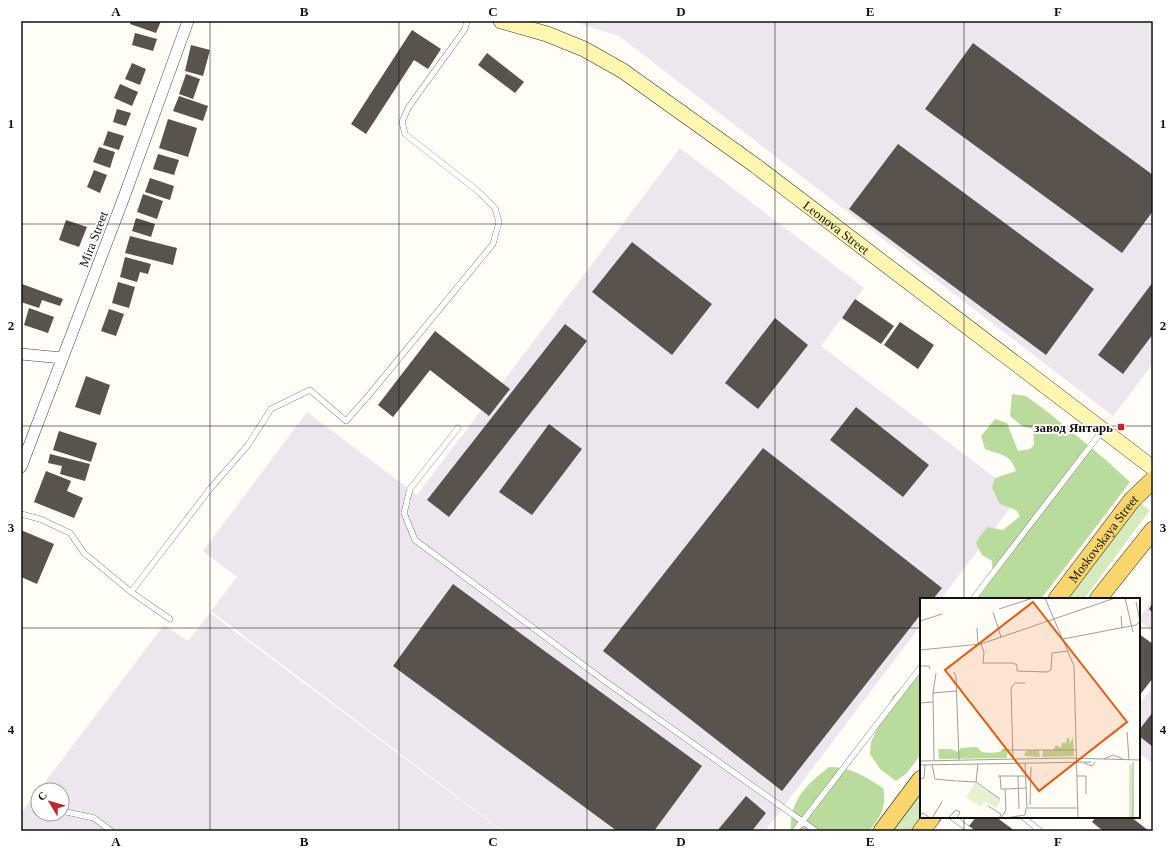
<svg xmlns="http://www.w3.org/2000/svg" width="1174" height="852" font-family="'Times New Roman',serif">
<rect width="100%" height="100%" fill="#fffdf5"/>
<path fill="#eee6ef" d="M571,21h582v343l-40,52 -494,-380z
M680,148l184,140 -43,58 198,150 -78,103h-20v26l-156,206h-262l-292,-220 26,-34 -34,-26 104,-139 110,83z
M1153,599v32l-14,-10v-3z
M210,613l292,218h-481v-18l17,-22v23h24v-24h-23l125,-165 24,16z
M1153,686v78l-14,-11v-49z"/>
<path fill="#d5ebbd" d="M1139,502l11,8 -66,89h-18z
M921,793v24h2l-11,14h-19z"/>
<path fill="#b9dc9c" d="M1012,394l14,2 23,17 57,47 24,22 -89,117h-64c11,-13 17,-21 15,-38l-10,-6 -6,-12 4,-7 7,-9 16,3 17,-14 -4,-6 -16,-6 -8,-16 3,-10 21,-7c-6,-18 -16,-16 -31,-22l-4,-13 14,-17 12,4 11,28 12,-2 4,-4 -1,-16 -11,-3 -12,-10z
M921,668v86l-15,20 -10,7 -16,-12 -10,-15 1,-12 22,-46z
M829,767c21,-1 37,10 54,21 4,19 -2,28 -14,43h-78c-2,-30 15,-46 38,-64z"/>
<path fill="#5a524d" d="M131,21h30l-5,12 -26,-9z
M412,30l29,19 -13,20 -14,-9 -48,74 -15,-10z
M135,33l22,6 -4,12 -21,-6z
M973,43l180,132v36l-31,42 -197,-144z
M191,45l19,5 -7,26 -18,-5z
M487,53l37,29 -9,11 -37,-28z
M132,63l14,6 -6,16 -15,-6z
M186,74l14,5 -7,20 -14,-5z
M120,84l18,8 -6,14 -18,-8z
M179,96l29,10 -5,15 -30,-10z
M117,109l14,4 -5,13 -13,-4z
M168,119l29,9 -9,29 -29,-9z
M108,131l16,5 -5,14 -16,-5z
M898,144l196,145 -48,66 -197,-146z
M99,147l16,5 -5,16 -17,-6z
M158,154l21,6 -5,15 -21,-6z
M94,170l13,5 -7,18 -13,-6z
M150,178l24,8 -4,14 -25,-8z
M143,194l20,7 -6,18 -20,-7z
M136,218l19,6 -4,13 -19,-6z
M66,220l21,7 -8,20 -20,-7z
M130,236l47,12 -4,17 -48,-12z
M632,242l80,62 -40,51 -80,-63z
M125,257l26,7 -3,10 -8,-2 -3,10 -17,-5z
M118,282l17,5 -6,21 -17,-5z
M1153,282v52l-30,40 -25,-19z
M22,284l41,15 -3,7 -18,-6 -3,8 -18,-6z
M855,299l39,27 -13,18 -39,-26z
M29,308l25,9 -6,16 -24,-8z
M109,309l15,5 -8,22 -15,-5z
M775,318l33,27 -50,64 -33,-26z
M900,322l34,23 -16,24 -34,-24z
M565,324l22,17 -138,176 -22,-17z
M435,331l75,58 -21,27 -59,-46 -37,47 -15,-12z
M86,376l24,9 -10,30 -25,-8z
M856,407l73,58 -26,32 -73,-57z
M549,424l33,25 -50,66 -33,-23z
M59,431l38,12 -6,19 -38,-12z
M763,448l179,140 -9,11h-12v15l-139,177 -179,-140z
M50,454l40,10 -5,17 -25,-7 2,-8 -14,-3z
M46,471l25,10 -4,10 16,7 -9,20 -40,-16z
M21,530l33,14 -17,40 -16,-7z
M453,584l249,182 -48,65h-37l-224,-165z
M1153,603v10l-4,-4z
M1139,634l14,10v34l-14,18z
M1153,712v35l-14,-11v-6z
M746,796l20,17 -14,18h-35z
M976,817h20l19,14h-39l-7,-5z
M1096,817h35l18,14h-46l-11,-9z"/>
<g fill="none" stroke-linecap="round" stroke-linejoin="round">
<defs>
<path id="lane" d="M458,428l-48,61 -6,24 11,27 187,139 214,152
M21,514l19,5 30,14 14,20 47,39 79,-103 38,-44 23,-36 39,-19 36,31 23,-26 124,-151 6,-22 -4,-14 -16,-16 -74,-58 -3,-12 6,-14 57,-79 2,-8
M131,592l39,27
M973,599l129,-168
M62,811l32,7 17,13
M952,817l19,14
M1023,817l17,14
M795,831l126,-164"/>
<path id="street" d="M21,354l41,4
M21,467l103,-270 64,-176"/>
<g id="secondary">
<path id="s1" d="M501,21l46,13 37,15 39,22 133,95 397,302"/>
</g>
<g id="primary">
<path id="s2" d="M1057,599l75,-99 21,-20"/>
<path d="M1098,599l55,-69"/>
<path d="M882,831l39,-52"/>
<path d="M921,831l11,-14"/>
</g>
</defs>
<use href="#lane" stroke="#444" stroke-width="6"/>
<use href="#street" stroke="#444" stroke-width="12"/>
<use href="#secondary" stroke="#333" stroke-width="16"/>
<use href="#primary" stroke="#222" stroke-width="18"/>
<use href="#lane" stroke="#fff" stroke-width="5.5"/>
<use href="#street" stroke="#fff" stroke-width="11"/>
<use href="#secondary" stroke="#fff6b0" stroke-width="15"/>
<use href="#primary" stroke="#f9d66b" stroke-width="17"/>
</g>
<path fill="none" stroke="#111" stroke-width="1" stroke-opacity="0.55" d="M210,21v810M399,21v810M587,21v810M775,21v810M964,21v578M21,224h1132M21,426h1132M21,628h900M1139,628h14M964,817v14"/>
<rect fill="#c4262e" stroke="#fff" stroke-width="1.5" x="1117" y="423" width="8" height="8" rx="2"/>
<g text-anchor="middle" stroke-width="4" stroke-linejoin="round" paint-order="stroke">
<g font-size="13" fill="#111" stroke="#fff">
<text dy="5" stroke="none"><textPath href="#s1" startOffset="397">Leonova Street</textPath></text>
<text transform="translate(93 239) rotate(-69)" y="5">Mira Street</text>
<text dy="5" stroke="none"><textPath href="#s2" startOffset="76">Moskovskaya Street</textPath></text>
</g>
<g font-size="13" font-weight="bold" fill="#111" stroke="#fff" text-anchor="end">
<text x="1113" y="432">завод Янтарь</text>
</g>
</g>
<g transform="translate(920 598)">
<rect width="220" height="220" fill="#fffdf5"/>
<path d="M209,166l3,1 1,53h-4z" fill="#d5ebbd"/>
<path d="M153,139l1,19 -32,1 1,-7h10l3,-5 5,3 1,-5h4l1,-5h2l1,6zM57,149l5,5 7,1 10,-1 6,-4 3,2 -1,8 -68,1 -1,-10h13l7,3 3,-4zM119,152l1,7 -16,-1 2,-5z" fill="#b9dc9c"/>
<path d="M55,185l26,17 -5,8 -11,-7 -4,6 -15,-10z" fill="#e6f2cf"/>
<path fill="none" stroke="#a09f9a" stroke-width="1" d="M125,0l29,68 4,152M205,0l8,34M79,11l34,-11M73,14l8,25M201,18l1,12M0,23l22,-7M57,30l1,16M143,41l73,-14 4,-4 -4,-19M61,46l3,8 -1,11h30l4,2v6l30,1 4,-2 1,-17 17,-2M0,52l61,-6 134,-46M0,68h9l1,3M34,74l2,5 3,83M13,95l23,-2M0,105l13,-1M207,134l2,28M82,152h75M93,161l-2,-71 4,-5h10M184,161l9,-4 10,4M0,163l147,-3 73,2M14,163l-1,-68 3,-20M213,164v56M105,165l2,45h51M164,165l8,3 3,-4M0,167l171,-3M12,167l3,14 21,2M78,178h28M80,178l1,13h4M98,178l1,33M157,178h9v18M0,181l4,-1 1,-13M37,183l19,1 2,-18M56,184l24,17M110,207l1,-38M68,208l13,8 -1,3M0,217l3,-2 7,5M12,220l10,-16M28,220l8,-8 4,2 -3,6M81,220l5,-8 -1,-21 21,-1M85,220l20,-3 1,-7"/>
<path fill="#e8590c" fill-opacity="0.15" stroke="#e8590c" stroke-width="2" d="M113,4l94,120 -88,69 -94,-121z"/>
<rect width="220" height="220" fill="none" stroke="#111" stroke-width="2"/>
</g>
<rect width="1174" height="852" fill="none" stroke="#ffffff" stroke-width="44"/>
<g transform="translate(50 802) rotate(308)"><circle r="19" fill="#ffffff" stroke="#a0a0a0"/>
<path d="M0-3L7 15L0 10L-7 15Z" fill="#c4262e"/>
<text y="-6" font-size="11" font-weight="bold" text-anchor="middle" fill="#111111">С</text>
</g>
<rect x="22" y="22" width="1130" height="808" fill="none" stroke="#111" stroke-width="1.5"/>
<g font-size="13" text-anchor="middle" font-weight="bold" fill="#111">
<text x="116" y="16">A</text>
<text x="304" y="16">B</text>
<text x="493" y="16">C</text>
<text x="681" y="16">D</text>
<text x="870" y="16">E</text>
<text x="1058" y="16">F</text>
<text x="11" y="128">1</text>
<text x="1163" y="128">1</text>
<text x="11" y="330">2</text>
<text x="1163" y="330">2</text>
<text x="11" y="532">3</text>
<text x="1163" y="532">3</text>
<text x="11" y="734">4</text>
<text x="1163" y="734">4</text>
<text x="116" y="846">A</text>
<text x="304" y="846">B</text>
<text x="493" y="846">C</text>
<text x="681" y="846">D</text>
<text x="870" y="846">E</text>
<text x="1058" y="846">F</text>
</g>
</svg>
